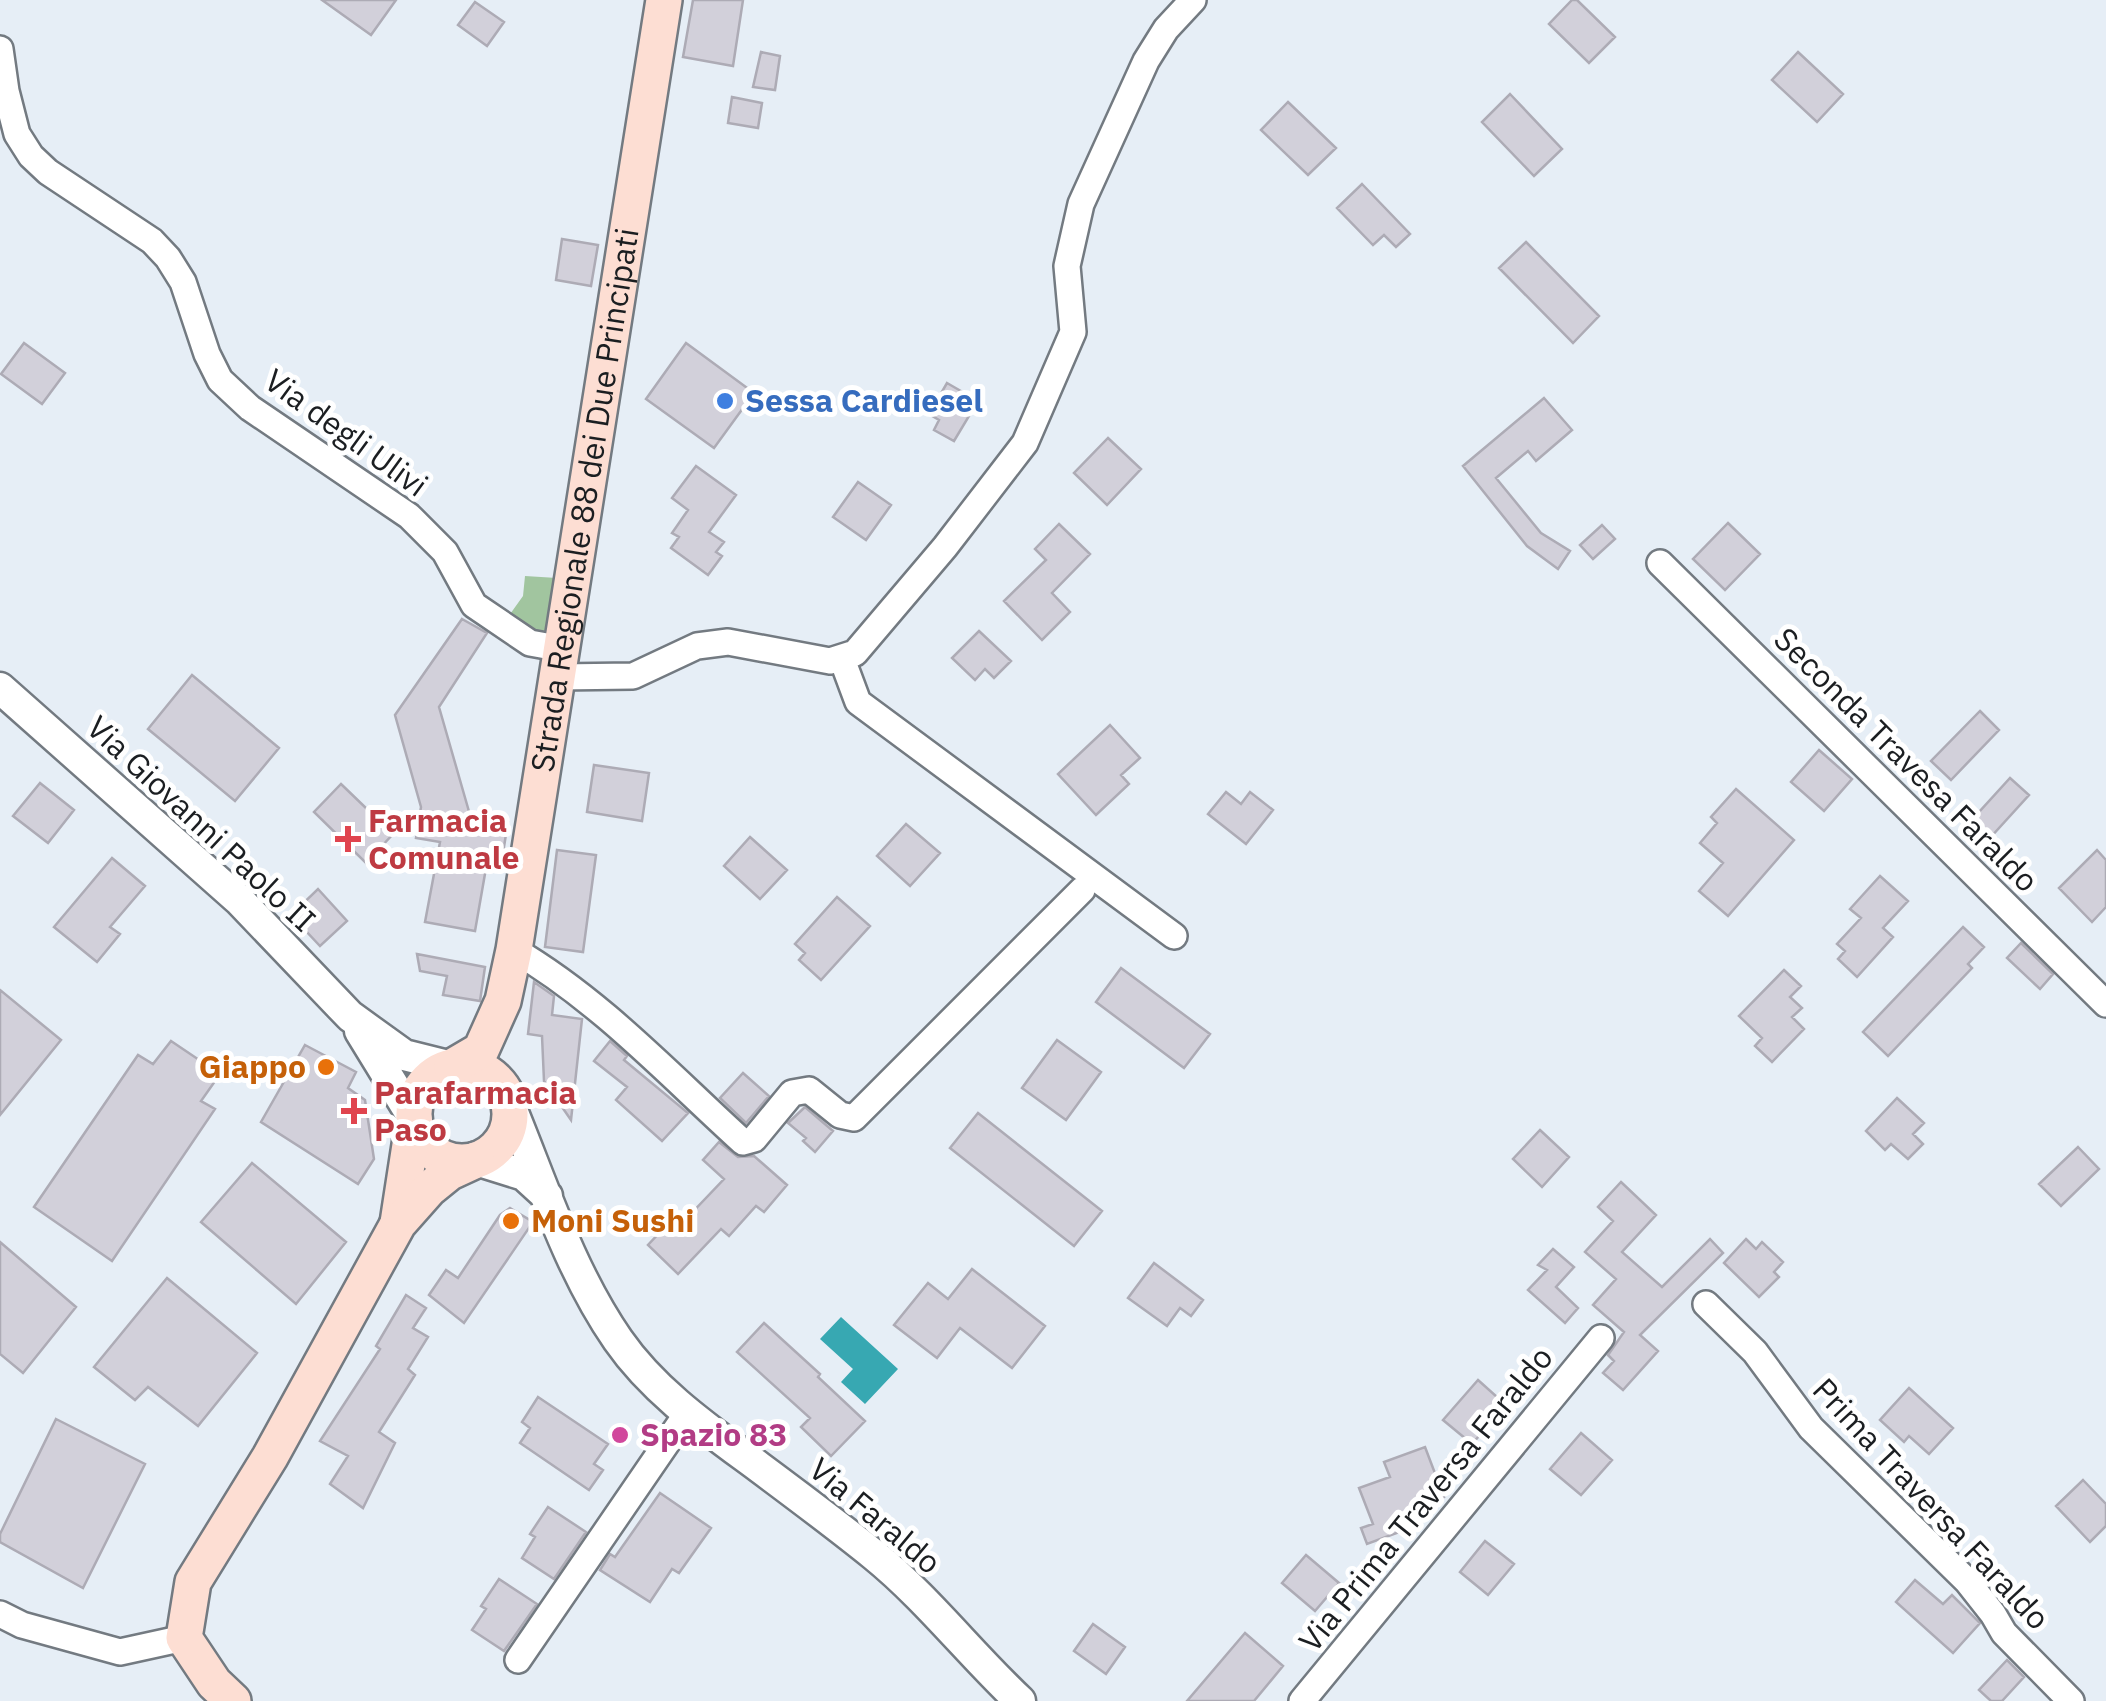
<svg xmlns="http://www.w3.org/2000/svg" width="2106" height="1701" font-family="'IBM Plex Sans',sans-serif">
<rect width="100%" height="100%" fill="#e6eef6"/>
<path fill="#a1c59f" d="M525,576l32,2 -9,55 -26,-6 -14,-10 15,-21z"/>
<path fill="#37a8b2" d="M841,1317l57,52 -33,35 -24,-22 12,-13 -33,-30z"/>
<path fill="#d2d0da" stroke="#adabb5" stroke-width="2.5" d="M322,0h74l-25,35z
M693,0h50l-10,66 -50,-9z
M1572,0h5l38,37 -26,26 -40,-39z
M475,2l29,20 -17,24 -29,-21z
M761,52l19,4 -5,34 -22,-3z
M1798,52l45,42 -26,28 -45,-42z
M1510,94l52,55 -28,27 -52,-54z
M732,97l30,6 -4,25 -30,-5z
M1288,102l48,46 -28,27 -47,-45z
M1362,184l48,50 -14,13 -12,-12 -11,10 -36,-37z
M562,239l36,6 -7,41 -35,-6z
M1526,242l73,74 -26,27 -74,-75z
M24,343l41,30 -23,31 -41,-30z
M686,343l68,50 -40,55 -68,-49z
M947,383l31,18 -24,40 -20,-11 5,-10 -10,-6z
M1544,398l28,32 -36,31 -8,-10 -32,27 45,55 29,18 -12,18 -31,-23 -64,-80z
M1108,438l33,31 -34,36 -33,-32z
M696,466l40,29 -27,37 15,10 -8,10 6,4 -14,19 -37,-27 8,-11 -7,-4 16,-23 -16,-12z
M858,482l33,23 -25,35 -33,-23z
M1728,523l32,31 -35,36 -32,-31z
M1059,524l31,30 -38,39 18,19 -28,28 -38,-39 42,-41 -11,-11z
M1602,525l13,14 -22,20 -13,-14z
M462,619l25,14 -48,74 31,108 38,7 -5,31 -14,-2 -14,80 -50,-9 15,-80 -24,-4 5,-31 -26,-92z
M979,631l32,30 -17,17 -9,-9 -10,11 -23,-22z
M192,675l87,73 -44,53 -87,-72z
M1980,711l19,19 -48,50 -20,-19z
M1110,725l30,33 -19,17 8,9 -33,31 -38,-41z
M1819,750l33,29 -28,32 -33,-29z
M594,765l55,8 -7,48 -55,-9z
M2010,778l19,17 -40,44 -19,-17z
M40,783l34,27 -26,33 -35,-27z
M341,784l52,50 -27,29 -52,-51z
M1736,789l58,51 -66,76 -29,-25 24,-28 -23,-20 17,-20 -6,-6z
M1226,792l15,12 9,-12 23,18 -27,34 -38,-30z
M906,824l34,29 -30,33 -33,-30z
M750,837l37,33 -27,29 -36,-33z
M557,850l39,5 -13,97 -38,-5z
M2097,850l9,10v47l-14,15 -33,-34z
M112,858l33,28 -35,41 10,7 -23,28 -43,-35z
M1880,876l28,25 -25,27 10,9 -36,40 -19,-18 7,-8 -8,-7 24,-26 -11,-9z
M318,889l29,32 -27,25 -29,-31z
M837,897l33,29 -49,54 -22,-20 6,-7 -10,-9z
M1963,927l21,20 -16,17 4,4 -84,88 -25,-24z
M2021,943l32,31 -13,15 -33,-31z
M417,954l68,13 -5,34 -37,-6 4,-19 -27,-5z
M1121,968l89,66 -26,34 -88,-66z
M1784,970l17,16 -11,11 12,11 -10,9 12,12 -32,33 -17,-16 7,-8 -23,-22z
M534,982l20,14 -2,19 30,4 -11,101 -27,-39 -2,-45 -14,-2z
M0,990l61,50 -61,75z
M1057,1040l44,32 -35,48 -44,-32z
M171,1041l49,33 -19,27 14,8 -103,152 -78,-54 104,-152 15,9z
M610,1041l17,15 -3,4 64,53 -26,28 -46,-41 11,-13 -33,-26z
M305,1045l51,27 -8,16 17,12 9,59 -16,25 -97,-62z
M743,1073l26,23 -23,27 -26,-25z
M1897,1098l27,25 -11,11 10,10 -15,15 -17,-15 -6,6 -19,-19z
M805,1107l28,24 -18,21 -12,-11 3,-3 -18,-15z
M978,1113l124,98 -28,35 -124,-98z
M1540,1130l29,27 -27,30 -29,-28z
M719,1142l19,15 16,-1 33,29 -23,27 -8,-6 -27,30 -8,-7 -43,45 -30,-29 29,-31 7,7 40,-42 -21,-19z
M2078,1147l21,22 -38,37 -22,-22z
M252,1163l94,79 -50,62 -95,-82z
M1621,1182l35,33 -34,37 40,35 48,-48 13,14 -83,82 18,16 -35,39 -20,-17 11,-12 -6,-6 16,-23 -31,-27 23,-26 -31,-27 28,-31 -15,-14z
M510,1208l23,14 -69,101 -35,-28 17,-25 12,8 42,-63z
M1746,1239l10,10 6,-7 21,20 -9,10 5,5 -20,20 -35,-34z
M0,1242l76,65 -53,66 -23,-19z
M1553,1249l21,18 -18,20 22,21 -13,15 -37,-33 19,-20 -9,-5z
M1154,1263l49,37 -12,16 -11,-8 -13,18 -39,-28z
M972,1269l73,57 -33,42 -52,-40 -23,30 -43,-33 34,-42 20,16z
M167,1278l90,75 -59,73 -50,-39 -13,13 -41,-33z
M406,1295l20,13 -13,20 15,9 -20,32 7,6 -36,57 16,11 -32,65 -33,-24 18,-28 -28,-15 60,-92 -4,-3z
M764,1323l56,51 -2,3 47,44 -34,35 -30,-29 9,-9 -73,-66z
M1478,1380l28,25 -34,39 -29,-24z
M1909,1388l44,40 -24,26 -20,-18 -5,6 -24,-22z
M538,1397l70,47 -14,20 9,6 -14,20 -69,-47 10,-15 -8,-6z
M56,1419l89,45 -62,124 -83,-46v-8z
M1581,1433l31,27 -31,35 -31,-26z
M1425,1447l19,50 -37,14 6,16 -46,17 -6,-16 12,-4 -14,-36 31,-11 -6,-15z
M2083,1480l23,24v22l-16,16 -34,-36z
M660,1493l51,35 -32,45 -7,-4 -22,33 -50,-32 10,-16 5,3z
M548,1507l38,25 -32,47 -32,-21 13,-21 -5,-3z
M1485,1541l29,23 -26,31 -28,-23z
M1306,1555l33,28 -24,28 -33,-28z
M499,1579l38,25 -33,47 -32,-21 14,-21 -5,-3z
M1915,1580l28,24 9,-9 28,28 -27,30 -57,-51z
M1093,1624l32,23 -19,27 -32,-23z
M1245,1633l38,33 -29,35h-67z
M2007,1660l17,17 -22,24h-11l-12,-11z"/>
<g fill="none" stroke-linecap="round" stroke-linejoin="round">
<defs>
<path id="minor" d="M0,49l6,42 11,43 14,22 17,16 104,69 16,17 15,24 24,72 13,26 30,28 159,108 36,36 29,53 56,38 33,6
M1660,563l446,441
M842,659l16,43 316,234
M558,677l75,-1 64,-30 31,-4 102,19 25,-8 90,-106 80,-104 48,-111 -6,-66 14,-62 65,-143 20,-32 27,-29
M514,950c87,51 155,125 229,192l11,-3 38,-46 17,-3 31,25 14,3 228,-228
M1706,1304l49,48 56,76 156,153 26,33 11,19 67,68
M0,1614l22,11 98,27 64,-14
M518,1660l170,-248
M1302,1701l299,-363"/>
<path id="tertiary" d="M0,688l239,212 111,116 54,39 48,12
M360,1031l54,88
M507,1098c34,81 61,170 111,242 36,52 91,90 141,127 39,29 78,58 115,88 53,43 96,99 146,146
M476,1160l48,15 23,21"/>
<g id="secondary">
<circle cx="462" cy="1114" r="48"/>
<path id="s1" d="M452,1067l29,-17 22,-49 11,-51 150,-950"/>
<path d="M398,1223l16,-104"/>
<path d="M233,1701l-19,-18 -30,-45 9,-56 77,-125 128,-233 31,-35 21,-17 26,-12"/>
</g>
</defs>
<use href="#minor" stroke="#737a81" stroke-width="30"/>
<use href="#tertiary" stroke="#737a81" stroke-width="35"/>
<use href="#secondary" stroke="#737a81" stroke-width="40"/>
<use href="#minor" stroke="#fff" stroke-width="25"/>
<use href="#tertiary" stroke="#fff" stroke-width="30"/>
<use href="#secondary" stroke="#fdded3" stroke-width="35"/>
</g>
<circle fill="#3f7fe0" stroke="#fff" stroke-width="4" cx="725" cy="401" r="10"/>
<g fill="#e0444e" stroke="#fff" stroke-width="4">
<path d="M343 824h10v10h10v10h-10v10h-10v-10h-10v-10h10z"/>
<path d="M349 1096h10v10h10v10h-10v10h-10v-10h-10v-10h10z"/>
</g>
<g fill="#e8710a" stroke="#fff" stroke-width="4">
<circle cx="326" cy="1067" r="10"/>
<circle cx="511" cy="1221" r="10"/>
</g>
<circle fill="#d1479c" stroke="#fff" stroke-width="4" cx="620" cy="1435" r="10"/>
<g text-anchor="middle" stroke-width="10" stroke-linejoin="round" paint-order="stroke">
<g font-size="32" font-weight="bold" fill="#366cbe" stroke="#fff" text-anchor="start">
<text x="745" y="412">Sessa Cardiesel</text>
</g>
<g font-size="32" fill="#1b1e21" stroke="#fff">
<text transform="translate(346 433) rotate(36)" y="11">Via degli Ulivi</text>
<text dy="11" stroke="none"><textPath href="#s1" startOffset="595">Strada Regionale 88 dei Due Principati</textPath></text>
<text transform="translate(1906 760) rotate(45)" y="11">Seconda Travesa Faraldo</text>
<text transform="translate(201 824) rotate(43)" y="11">Via Giovanni Paolo II</text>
<text transform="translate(1426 1499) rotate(-51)" y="11">Via Prima Traversa Faraldo</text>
<text transform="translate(1931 1504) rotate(47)" y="11">Prima Traversa Faraldo</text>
<text transform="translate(875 1516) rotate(40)" y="11">Via Faraldo</text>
</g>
<g font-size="32" font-weight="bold" fill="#be3a42" stroke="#fff" text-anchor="start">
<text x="368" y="832">Farmacia<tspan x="368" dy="37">Comunale</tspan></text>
<text x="374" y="1104">Parafarmacia<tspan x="374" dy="37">Paso</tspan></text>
</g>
<g font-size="32" font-weight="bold" fill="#c56008" stroke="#fff" text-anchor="end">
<text x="306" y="1078">Giappo</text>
<text x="531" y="1232" text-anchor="start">Moni Sushi</text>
</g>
<g font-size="32" font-weight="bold" fill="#b23c85" stroke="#fff" text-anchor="start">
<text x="640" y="1446">Spazio 83</text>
</g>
</g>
</svg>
